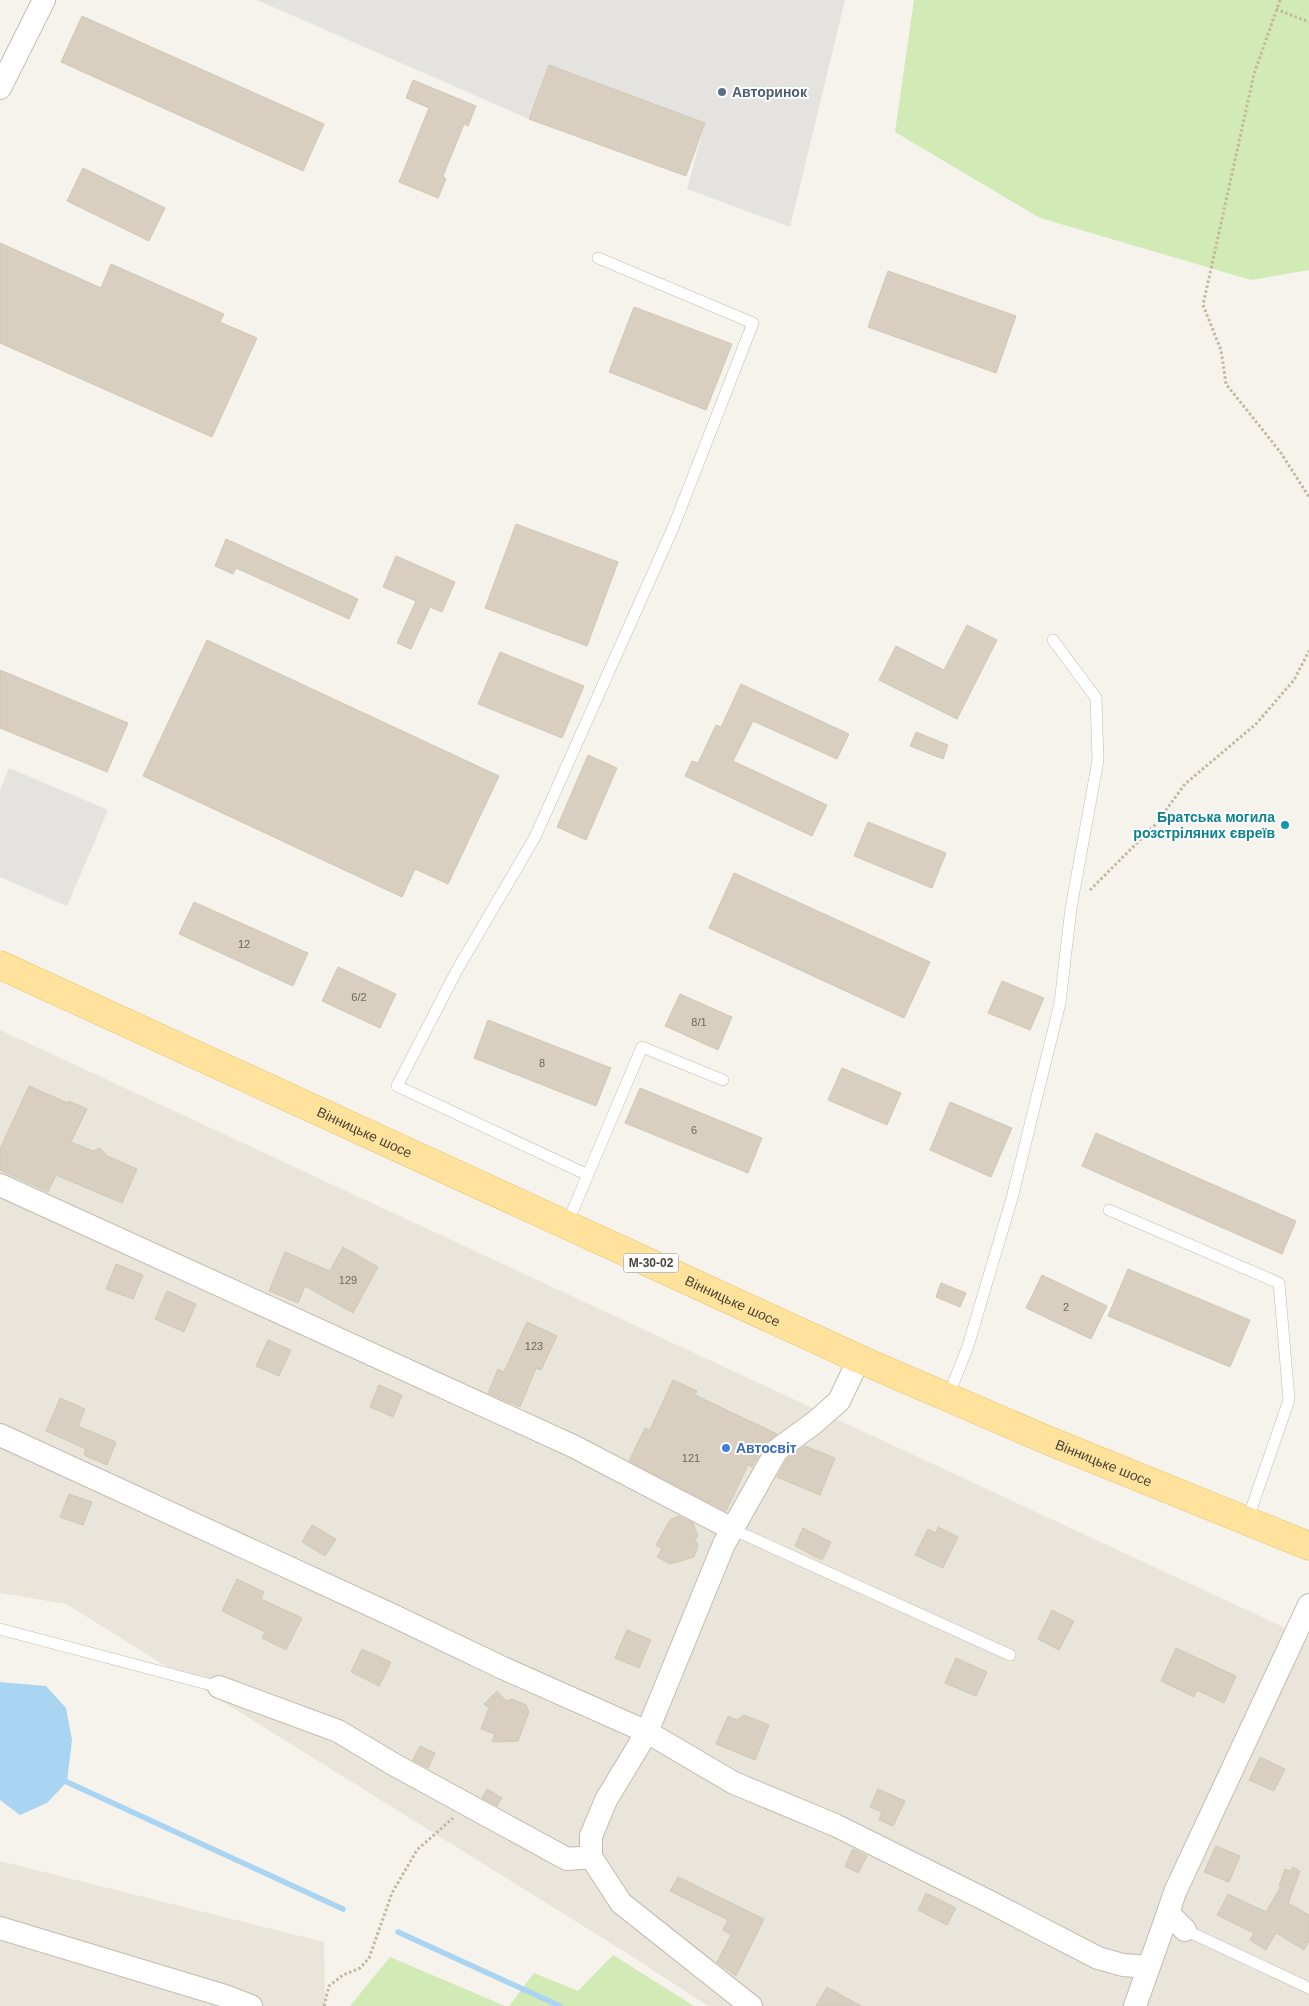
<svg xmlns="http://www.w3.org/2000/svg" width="1309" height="2006" font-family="Helvetica,sans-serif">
<rect width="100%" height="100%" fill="#f6f3ec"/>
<path fill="#eae5da" d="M0,1030l1309,609v367h-601l-83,-54 -559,-348 -66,-11z
M0,1861l324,81 1,64h-325z"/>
<path fill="#d2eab5" d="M914,0h395v270l-58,10 -211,-62 -145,-86z
M613,1955l81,51h-185l25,-33 44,18z
M390,1957l115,49h-155z"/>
<path fill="#e5e3e0" d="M257,0h588l-55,227 -103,-38 18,-66 -156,-58 -20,54z
M9,768l99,42 -41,96 -67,-29v-87z"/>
<path fill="#a9d4f2" d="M0,1682l46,4 20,22 6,32 -5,42 -20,21 -27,12 -20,-15z"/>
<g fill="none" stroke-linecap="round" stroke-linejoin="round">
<path stroke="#a9d4f2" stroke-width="5.5" d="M67,1782l276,127
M398,1932l162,74"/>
</g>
<path fill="#d8cfc1" stroke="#d3c7b4" d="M82,16l242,108 -21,47 -242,-109z
M549,65l156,58 -19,53 -157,-57z
M413,80l63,26 -8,20 -4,-2 -21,52 3,3 -8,19 -39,-16 30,-74 -23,-10z
M83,168l82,40 -16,33 -82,-40z
M0,243l101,45 10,-24 113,50 -4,8 37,16 -45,99 -212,-94z
M888,271l128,45 -20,57 -128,-46z
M634,307l98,37 -26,66 -97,-38z
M516,524l102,38 -31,84 -102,-38z
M226,539l132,60 -9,20 -113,-51 -3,6 -18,-8z
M396,556l59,26 -13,30 -12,-5 -19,42 -14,-6 19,-42 -33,-14z
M967,625l30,15 -40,79 -78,-39 17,-34 48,24z
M207,640l292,136 -51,108 -33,-15 -13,28 -259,-121z
M500,652l84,34 -22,52 -84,-34z
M0,670l128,53 -21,49 -107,-44z
M741,684l108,50 -12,25 -84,-38 -20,40 94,44 -15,31 -127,-60 7,-15 6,2 18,-38 5,2z
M916,732l32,13 -5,14 -33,-13z
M588,755l29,13 -31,72 -29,-13z
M868,822l78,31 -14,35 -78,-32z
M734,873l196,89 -26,56 -195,-90z
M194,902l114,51 -15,33 -114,-52z
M338,967l58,27 -16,34 -58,-27z
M1002,981l42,17 -14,32 -42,-17z
M680,994l52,23 -14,33 -53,-24z
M488,1020l123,48 -15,38 -122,-48z
M842,1068l59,25 -14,32 -59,-25z
M29,1086l39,17 1,-2 18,8 -16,33 22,9 7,-3 7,8 30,13 -15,34 -66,-28 -8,17 -48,-22v-21z
M640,1088l122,50 -14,35 -123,-50z
M950,1102l62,26 -21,49 -61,-27z
M1096,1133l200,88 -14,33 -200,-88z
M343,1247l35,20 -25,46 -48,-27 -7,17 -29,-12 16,-39 45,19z
M116,1264l27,11 -10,24 -27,-10z
M1128,1269l122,51 -20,47 -122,-51z
M1042,1275l65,31 -16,33 -65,-31z
M941,1283l25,10 -6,14 -24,-10z
M167,1291l29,13 -12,28 -29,-13z
M527,1322l30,14 -16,34 -5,-2 -16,39 -32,-14 10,-24 6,3z
M268,1340l23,10 -12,26 -23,-10z
M673,1380l24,11 -2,4 82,39 -11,9 -14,24 -4,-2 -22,46 -97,-50 16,-33 5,2z
M379,1385l23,10 -9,22 -23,-10z
M60,1398l25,11 -7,17 38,16 -9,23 -23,-10 2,-6 -40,-18z
M805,1446l30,12 -15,37 -43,-18 10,-18z
M69,1494l23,8 -9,23 -23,-8z
M678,1516l15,7 5,13 -3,3 3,6 -4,12 -24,7 -13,-7 5,-8 -6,-4 14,-25z
M312,1525l24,14 -11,17 -23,-14z
M938,1527l20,10 -15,31 -28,-13 13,-26 8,4z
M803,1528l28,14 -9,18 -27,-14z
M237,1579l27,13 -3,7 41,19 -16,32 -24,-12 3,-6 -43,-21z
M1052,1610l22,11 -15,29 -21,-11z
M627,1630l24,10 -12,28 -24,-10z
M1176,1648l60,28 -12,27 -27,-13 -3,7 -33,-16z
M362,1649l29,13 -12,24 -28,-14z
M956,1658l31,14 -11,24 -31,-13z
M497,1691l9,10 6,-2 14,6 3,7 -11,29 -26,1 3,-8 -14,-5 8,-21 -5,-4z
M744,1715l25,10 -14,35 -39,-16 12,-28 9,4z
M420,1746l15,7 -7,15 -15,-8z
M1260,1757l25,12 -11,22 -25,-11z
M487,1789l15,9 -5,8 -15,-8z
M878,1789l27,12 -12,25 -14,-6 3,-8 -12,-5z
M1216,1846l24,10 -11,26 -25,-10z
M853,1849l14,7 -9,17 -13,-7z
M1293,1867l7,4 -12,32 21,12v26l-5,9 -28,-17 -10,17 -16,-10 4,-7 -37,-18 11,-21 38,18 15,-26h-2l6,-17 5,2z
M678,1877l86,42 -28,57 -19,-14 14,-27 -8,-5 5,-10 -58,-29z
M926,1893l30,15 -9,17 -29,-15z
M827,1987l34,19h-45z"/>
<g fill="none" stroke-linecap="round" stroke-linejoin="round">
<defs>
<path id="service" d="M588,1175l-191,-89 60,-116 78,-133 138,-309 80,-205 -155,-65
M1109,1210l170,73 10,117 -42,121
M567,1224l75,-177 81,33
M948,1397l20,-51 44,-148 48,-195 11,-95 27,-148 -2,-62 -43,-58
M732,1529l278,126
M0,1629l219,58
M1185,1930l124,58"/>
<path id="minor" d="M0,88l44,-88
M0,1185l573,261 159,83
M0,1435l392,180 111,53 144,64 87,51 101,42 153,76 110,57 25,7 26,2
M219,1687l119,44 55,33 174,95 24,-2
M0,1928l225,68 26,10
M1185,1930l-17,-17 7,-21 134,-287
M751,2006l-130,-103 -30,-46v-21l15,-36 41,-68 77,-188 53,-94 37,-27 25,-22 20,-42
M1135,2006l33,-93"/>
<g id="primary">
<path id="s1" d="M0,965l859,394 188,81 262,106"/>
</g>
</defs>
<use href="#service" stroke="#c2bbae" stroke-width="12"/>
<use href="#minor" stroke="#c2bbae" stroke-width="24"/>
<use href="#primary" stroke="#e6c16a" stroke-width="29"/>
<path stroke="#c4b79f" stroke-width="3" stroke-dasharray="2.5 2.5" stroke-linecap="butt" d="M1280,0l-26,74 -51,231 18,45 5,34 55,69 28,44
M1276,9l33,13
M1090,890l65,-65 30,-41 71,-60 38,-44 15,-29
M324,2006l5,-20 14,-11 17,-7 9,-10 23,-65 25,-43 36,-32"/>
<use href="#service" stroke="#fff" stroke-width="11"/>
<use href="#minor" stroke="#fff" stroke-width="22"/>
<use href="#primary" stroke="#ffe39c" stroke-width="28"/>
</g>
<circle fill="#5c6f8a" stroke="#fff" stroke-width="2" cx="722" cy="92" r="5"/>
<circle fill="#0f9aa8" stroke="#fff" stroke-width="2" cx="1285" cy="825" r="5"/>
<circle fill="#3f7fe0" stroke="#fff" stroke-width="2" cx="726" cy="1448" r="5"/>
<g text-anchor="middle" stroke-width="4" stroke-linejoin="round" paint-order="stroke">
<g font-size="11" fill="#6e675b">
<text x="244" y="948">12</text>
<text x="359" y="1001">6/2</text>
<text x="699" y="1026">8/1</text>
<text x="542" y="1067">8</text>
<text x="694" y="1134">6</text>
<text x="348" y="1284">129</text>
<text x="1066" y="1311">2</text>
<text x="534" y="1350">123</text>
<text x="691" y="1462">121</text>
</g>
<rect fill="#fff" stroke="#817c74" stroke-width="1" x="623.5" y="1253.5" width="55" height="19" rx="4"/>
<g font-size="12" font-weight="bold" fill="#4b4439">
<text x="651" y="1267">М-30-02</text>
</g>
<g font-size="14" font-weight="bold" fill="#4e5e75" stroke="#fff" text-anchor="start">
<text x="732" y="97">Авторинок</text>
</g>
<g font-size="14" font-weight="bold" fill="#0d838f" stroke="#fff" text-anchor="end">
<text x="1275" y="822">Братська могила<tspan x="1275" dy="16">розстріляних євреїв</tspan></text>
</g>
<g font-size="14" fill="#4b4439" stroke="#fff">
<text dy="5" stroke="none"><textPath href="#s1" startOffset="401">Вінницьке шосе</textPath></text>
<text dy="5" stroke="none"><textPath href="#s1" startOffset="806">Вінницьке шосе</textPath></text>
<text dy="5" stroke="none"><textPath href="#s1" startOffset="1211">Вінницьке шосе</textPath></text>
</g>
<g font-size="14" font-weight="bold" fill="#366cbe" stroke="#fff" text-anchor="start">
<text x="736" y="1453">Автосвіт</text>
</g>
</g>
</svg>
